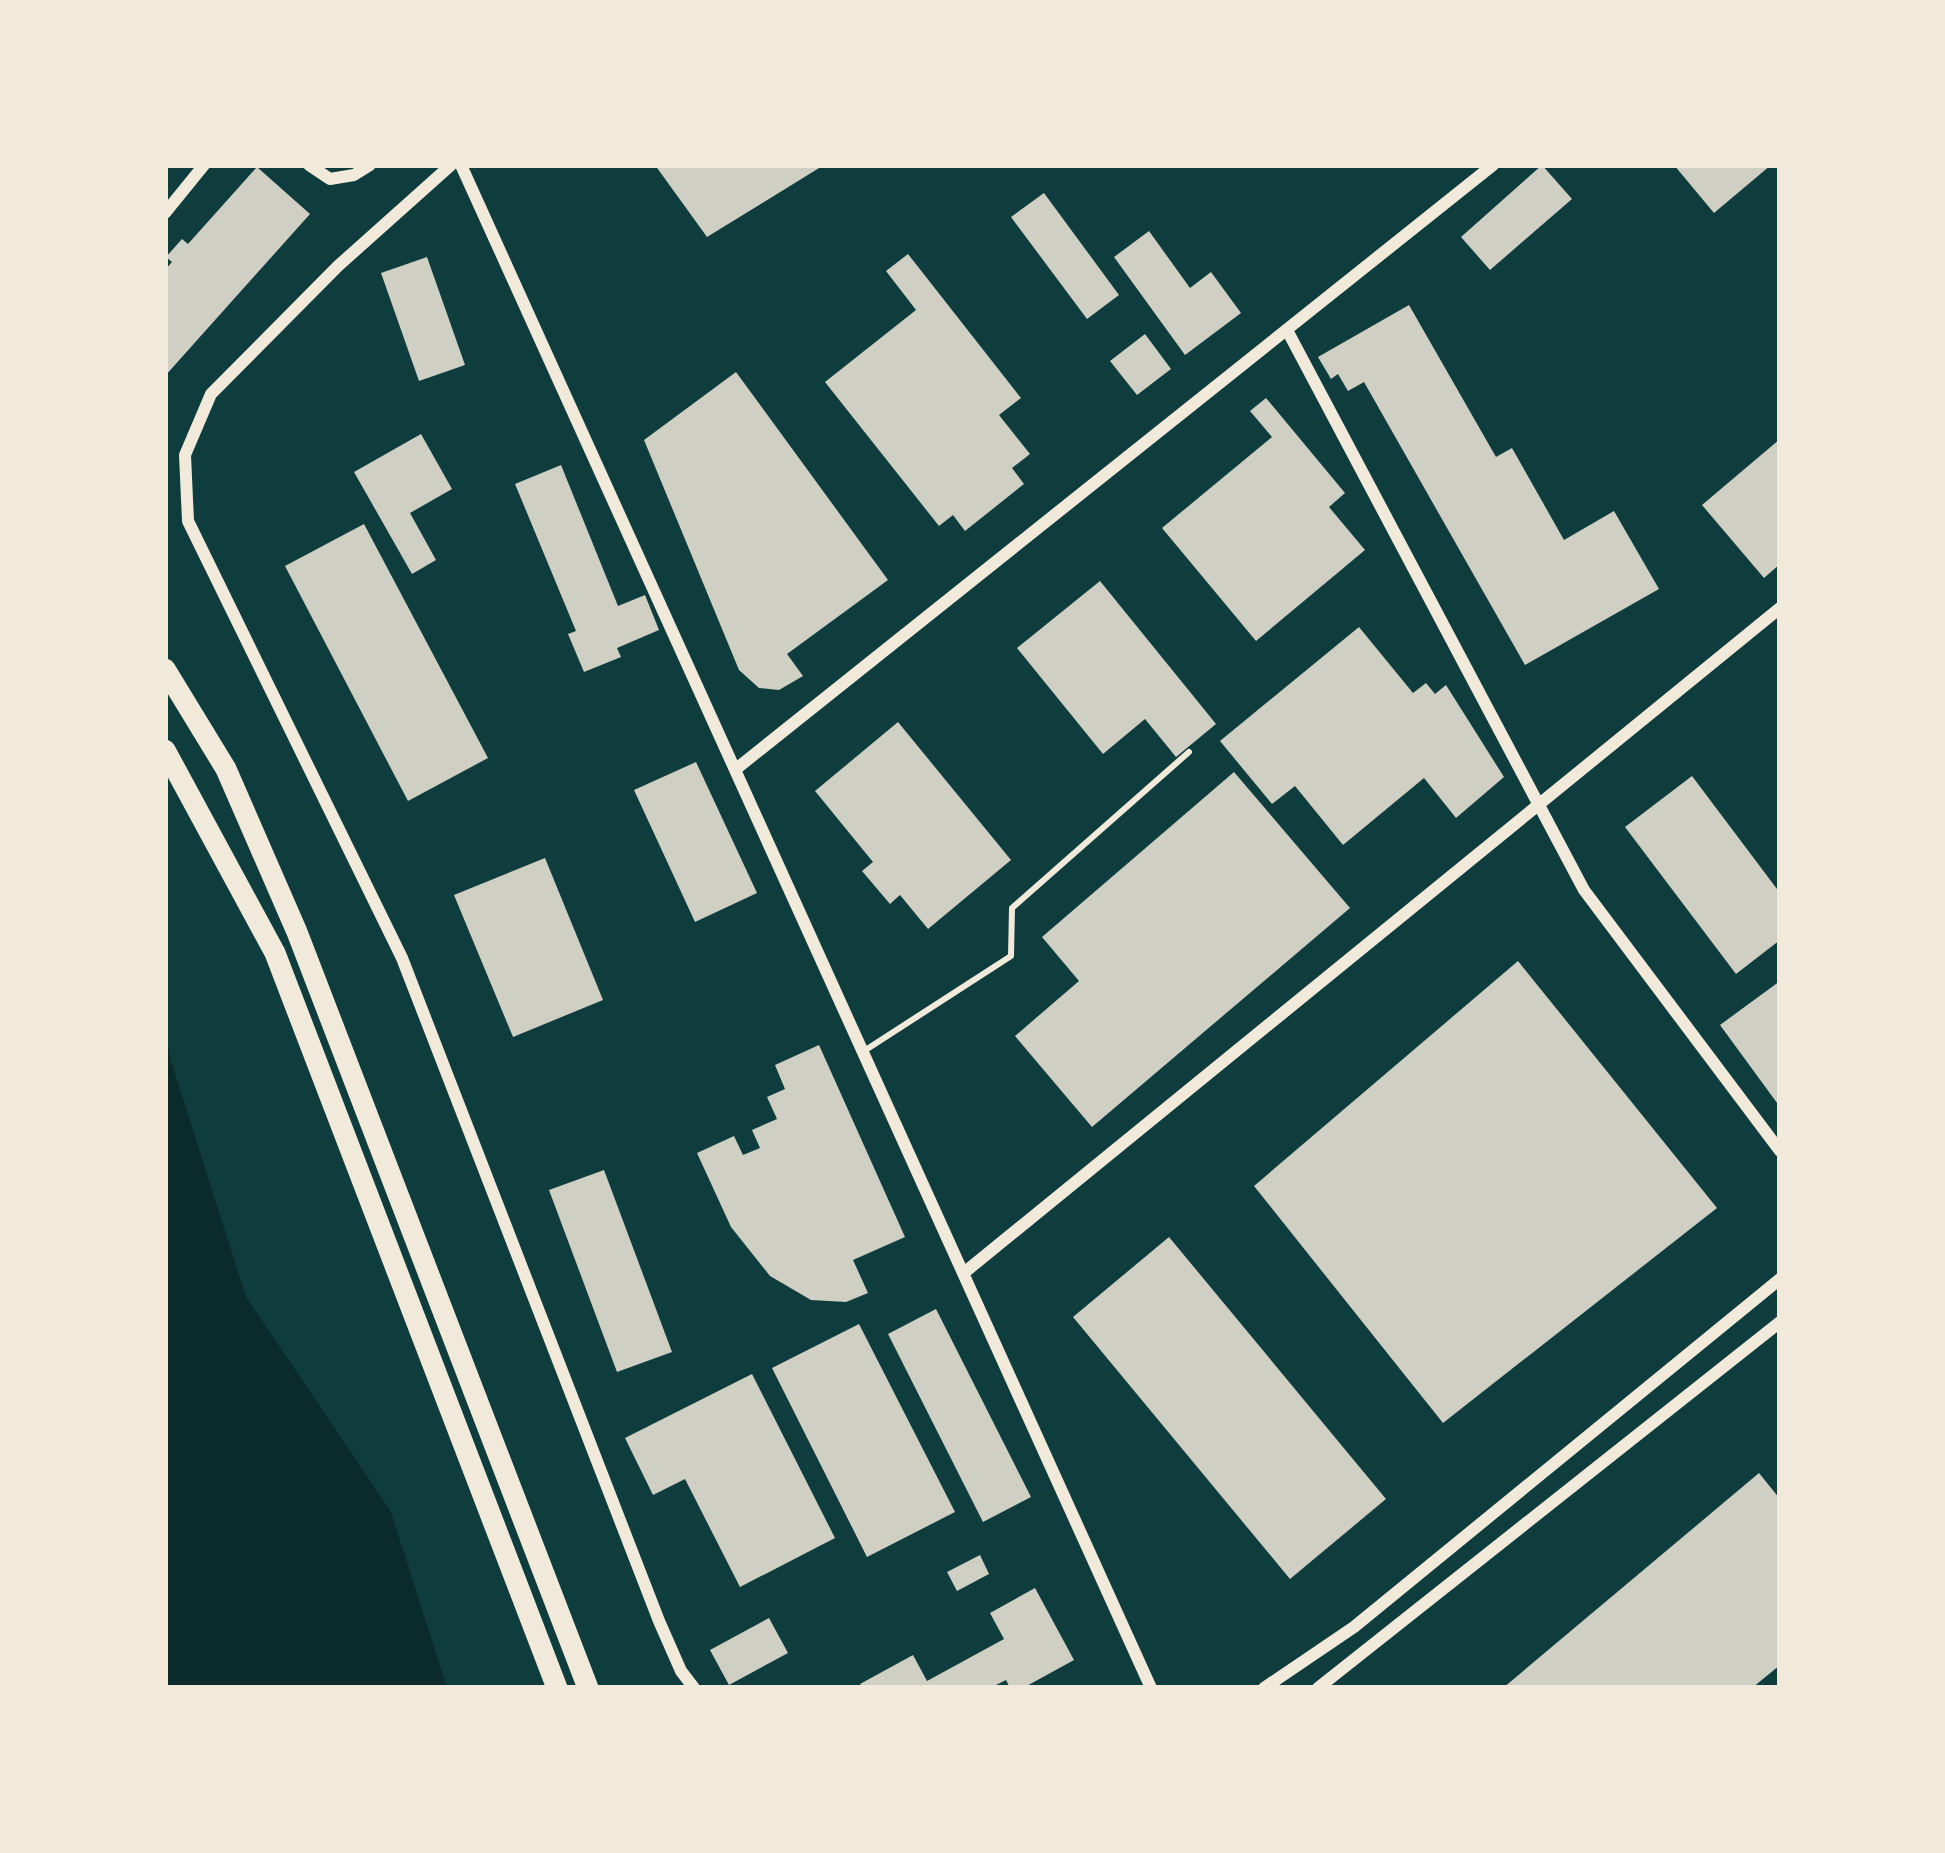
<svg xmlns="http://www.w3.org/2000/svg" width="1945" height="1853" font-family="'Open Sans',sans-serif">
<rect width="100%" height="100%" fill="#0f3d3e"/>
<path fill="#0a2a2b" d="M165,1029l6,32 75,236 145,215 56,176h-282z"/>
<path fill="#cfcfc3" d="M655,165h169l-117,72z
M1542,165l30,34 -82,71 -29,-33z
M1674,165h97l-57,48z
M257,167l53,47 -145,162v-106l7,-8 -6,-5 16,-18 6,5z
M1044,193l75,102 -32,24 -76,-102z
M1149,231l41,57 21,-16 30,41 -56,42 -71,-98z
M908,254l113,144 -22,17 31,39 -18,14 12,16 -59,47 -12,-16 -14,11 -114,-144 91,-72 -30,-39z
M427,257l38,108 -46,16 -38,-108z
M1409,305l87,152 16,-9 52,92 50,-29 45,78 -134,76 -161,-283 -16,9 -10,-17 -7,5 -13,-22z
M1145,334l26,35 -34,26 -27,-34z
M736,372l152,208 -101,74 16,22 -24,14 -20,-2 -20,-18 -95,-230z
M1266,398l79,95 -16,14 36,43 -109,91 -94,-113 110,-91 -22,-26z
M421,434l31,55 -42,24 26,47 -24,14 -58,-102z
M1780,439v125l-16,14 -62,-73z
M561,465l57,141 27,-11 14,35 -42,18 4,9 -37,15 -16,-38 8,-3 -61,-147z
M364,524l124,234 -80,43 -123,-235z
M1100,581l116,143 -40,33 -31,-38 -42,35 -86,-106z
M1359,627l54,66 13,-10 9,11 11,-9 58,92 -48,41 -32,-40 -81,67 -48,-59 -23,18 -52,-63z
M898,722l113,138 -83,69 -28,-34 -10,9 -28,-33 11,-9 -58,-71z
M696,762l61,131 -62,29 -61,-132z
M1234,772l116,136 -258,219 -77,-91 64,-55 -37,-44z
M1692,776l88,117v47l-44,34 -111,-147z
M545,858l58,142 -90,37 -59,-142z
M1518,961l199,247 -274,215 -189,-237z
M1780,981v126l-60,-82z
M819,1045l86,192 -52,23 15,33 -22,9 -35,-2 -41,-24 -39,-49 -34,-74 37,-17 9,19 17,-7 -8,-18 25,-11 -10,-22 18,-8 -10,-24z
M604,1170l68,182 -55,20 -68,-182z
M1169,1237l217,262 -96,80 -217,-262z
M936,1309l95,188 -48,25 -95,-188z
M859,1324l96,188 -88,45 -95,-189z
M752,1374l83,164 -95,49 -55,-108 -32,16 -28,-57z
M1759,1473l21,26v166l-28,23h-249z
M980,1555l9,19 -32,17 -10,-19z
M1035,1588l39,72 -51,28h-13l-4,-8 -16,8h-127l-3,-4 53,-29 14,26 77,-42 -14,-26z
M769,1618l19,35 -59,32 -19,-35z"/>
<g fill="none" stroke-linecap="round" stroke-linejoin="round">
<path stroke="#f1e9da" stroke-width="6" d="M864,1051l147,-95 1,-48 177,-156"/>
<path stroke="#f1e9da" stroke-width="12" d="M309,165l21,14 24,-4 16,-10
M451,165l-113,101 -127,128 -26,61 3,66 214,437 257,663 22,50 13,17
M461,165l690,1523
M165,213l39,-48
M1287,330l297,560 196,261
M736,769l757,-604
M965,1272l815,-664
M1264,1688l90,-61 426,-348
M1318,1688l462,-366"/>
<path stroke="#f1e9da" stroke-width="21" d="M165,669l61,100 71,163 291,756
M165,750l110,203 282,735"/>
</g>
<rect width="1945" height="1853" fill="none" stroke="#f1e9da" stroke-width="336"/>
</svg>
